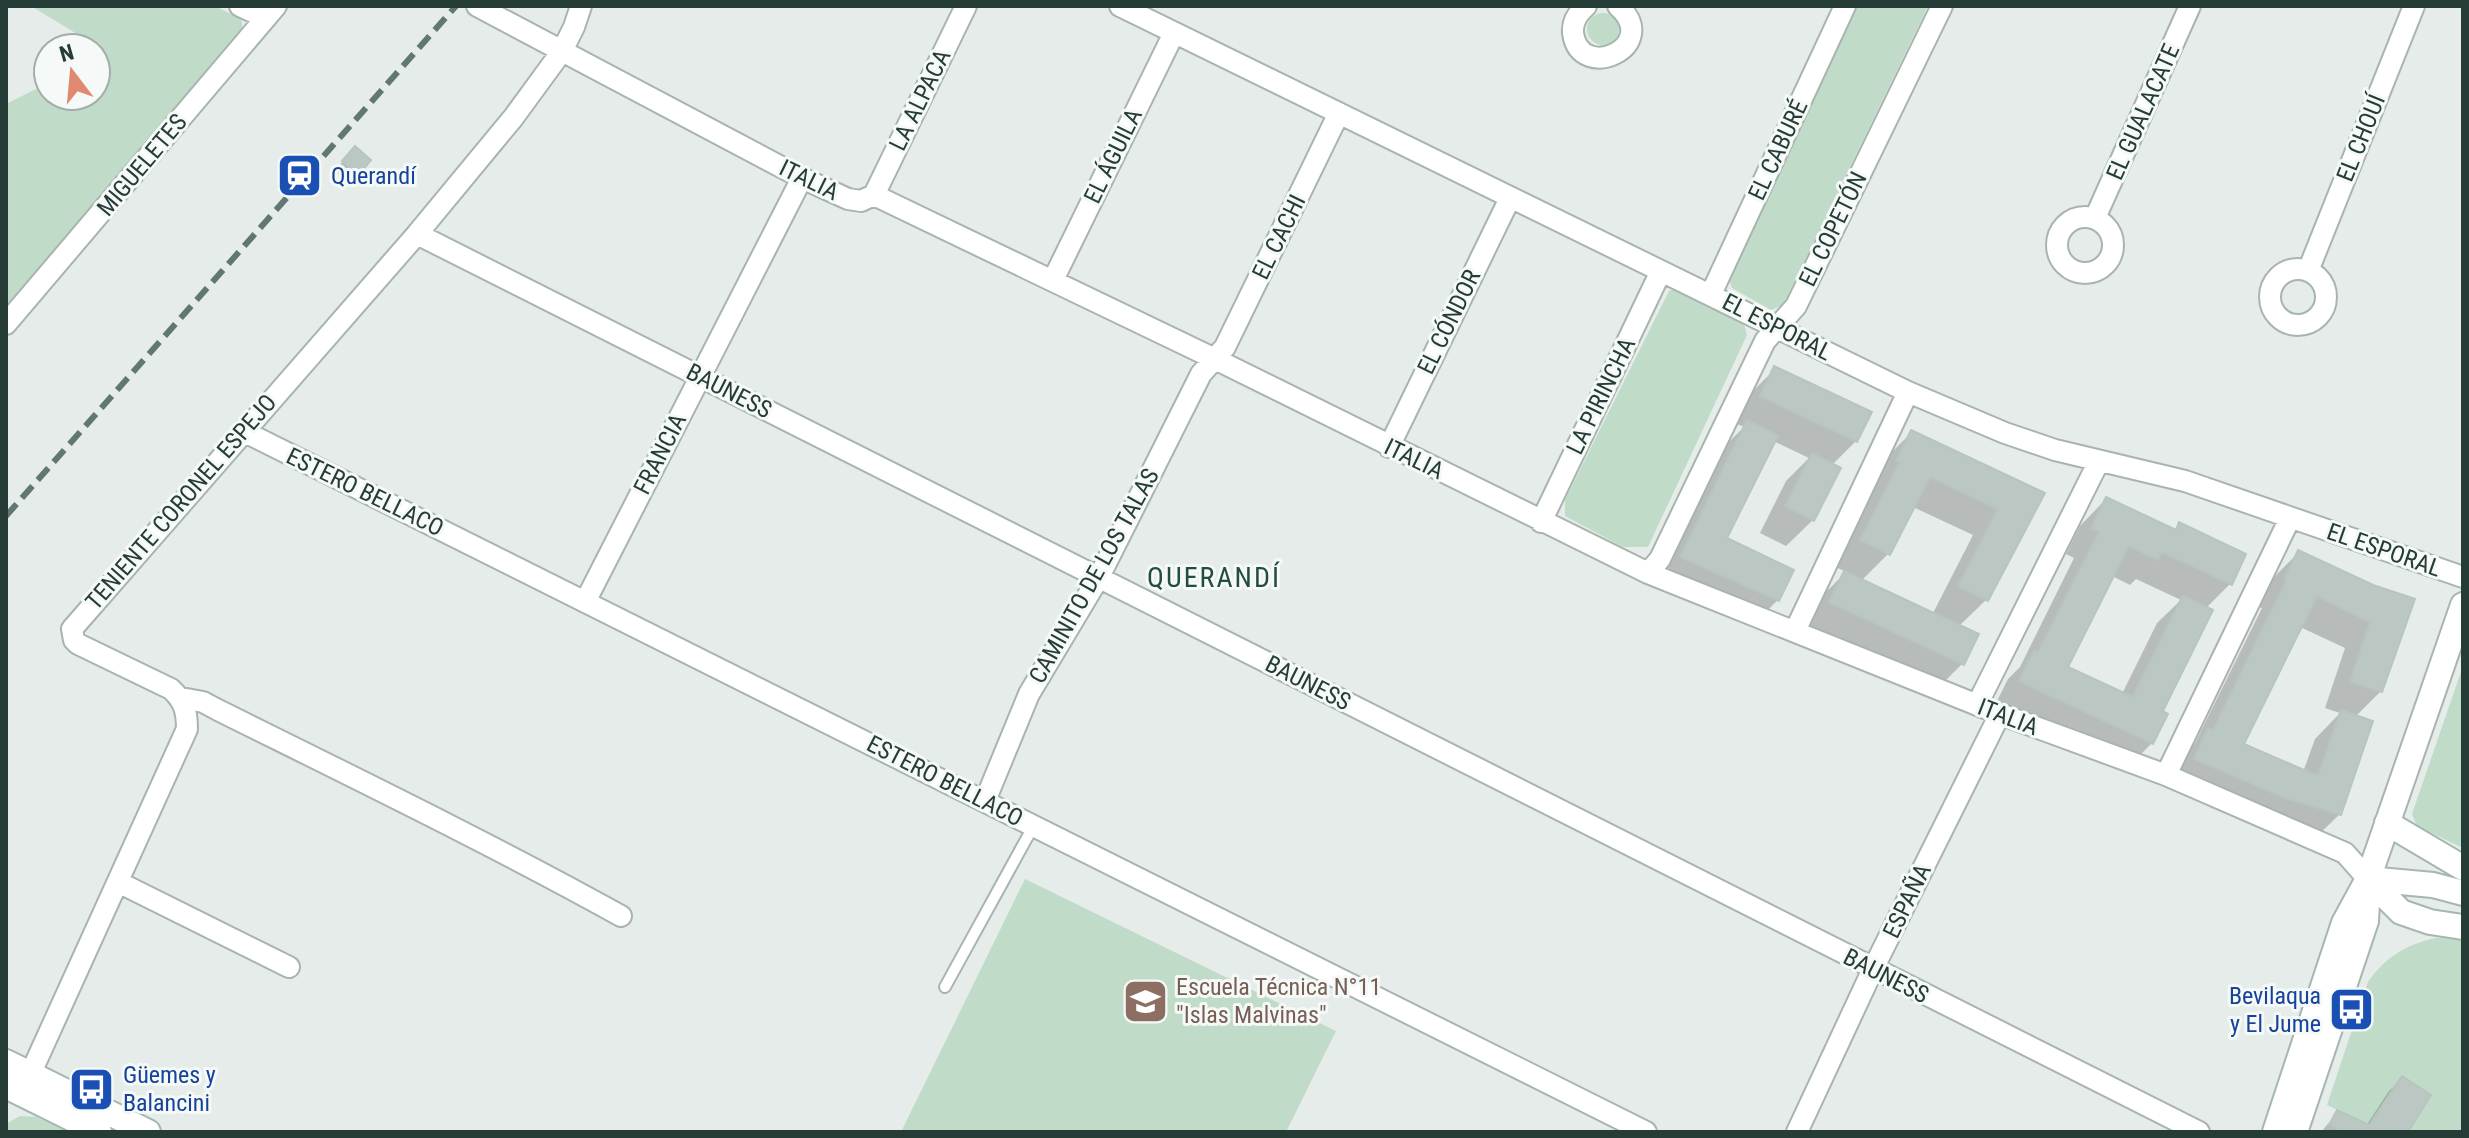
<svg xmlns="http://www.w3.org/2000/svg" width="2469" height="1138" font-family="'Roboto Condensed',sans-serif">
<rect width="100%" height="100%" fill="#e5ece9"/>
<path fill="#c0dbc7" d="M31,6h184l26,13 3,17 -238,271v-203l30,-15 12,2v5h48v-48h-26l7,-14z
M1855,6h73l-145,299 -12,5 -39,-22 -4,-11z
M1587 29a16 16 0 1 1 32 0a16 16 0 1 1-32 0Z
M1678,287l64,30 5,18 -99,212h-25l-58,-31v-16l104,-209z
M2463,666v182l-46,-22 -5,-12z
M1025,879l311,152 -50,101h-385z
M2436,938l27,1v193h-80l-56,-27 41,-123c17,-25 39,-38 68,-44z
M20,1116l16,1 32,15h-62v-8z"/>
<path fill="#0003" fill-rule="evenodd" d="M347,157l9,17 -8,9 -13,-13z
M1775,369l81,72 -24,24 -19,55 -27,26 -26,-13 26,-52 23,-23 -36,-17 -49,98 54,61 -27,26 -96,-43 67,-134 22,-22 -9,-4 14,-28z
M1912,432l131,62 -57,106 -28,27 4,37 -26,26 -131,-62 13,-28 28,-28 -10,-5 39,-78 -4,-2 14,-28zM1913,507l60,28 -41,80 -71,-34 27,-27z
M2106,499l67,32 7,-6 50,59 -24,24 -46,104 -8,31 -27,27 -131,-63 14,-28 12,-12 54,-109 -8,-4 14,-28zM2112,576l18,9 6,-6 45,21 -24,23 -35,71 -56,-26z
M2299,552l73,34 9,105 -26,26 -15,97 -27,26 -144,-55 13,-28 12,-12 68,-137 -3,-1 14,-29zM2300,627l45,21 -20,60 15,5 -25,26 -12,33 -62,-27z
M2402,1079l3,53h-84l17,-20 28,14 23,-35z"/>
<path fill="#bac7c2" stroke="#b8c5bf" stroke-width="2" d="M355,146l16,14 -13,16 -16,-15z
M1774,366l98,46 -15,30 -97,-46z
M1747,420l31,16 -51,102 67,32 -15,31 -99,-44z
M1911,430l134,63 -57,108 -30,-15 40,-77 -68,-32 -40,78 -30,-15 40,-78 -4,-1z
M1812,453l29,15 -27,53 -29,-15z
M2106,497l70,33 3,-8 67,32 -14,31 -70,-33 -4,8 -29,-14 -61,121 65,30 50,-102 30,15 -50,101 5,3 -15,30 -134,-63 15,-31 4,2 61,-120 -8,-4z
M2298,550l75,35 42,14 -33,93 -32,-10 20,-60 -53,-26 -73,148 74,32 23,-66 32,11 -32,94 -56,-17 -91,-39 14,-31 5,2 73,-148 -2,-2z
M1844,571l135,63 -15,31 -135,-63z
M2402,1076l29,19 -23,37h-65l-14,-7 8,-15 32,15z"/>
<g fill="none" stroke-linecap="round" stroke-linejoin="round">
<defs>
<path id="service" d="M945,987l89,-162"/>
<path id="minor" d="M240,6l26,12
M477,6l325,172 46,21 13,2 13,-6
M1120,6l788,386 97,41 50,17 130,31 278,96
M1586,6c-8,7 -14,16 -13,27 7,51 90,13 45,-27
M874,195l341,164 433,214 352,141 166,61 179,78 23,26
M874,195l92,-189
M2057 245a28 28 0 1 1 56 0a28 28 0 1 1-56 0Z
M2095,218l95,-212
M417,234l1782,898
M2270 297a28 28 0 1 1 56 0a28 28 0 1 1-56 0Z
M2308,271l106,-265
M1053,280l121,-247
M1711,294l134,-288
M6,324l270,-318
M243,431l1403,701
M1389,447l121,-249
M1541,522l120,-251
M1648,573l12,-14 105,-218 31,-35 146,-300
M585,602l217,-424
M1795,631l113,-239
M181,698l22,4 15,8c135,67 271,133 403,206
M1977,705l122,-244
M2166,775l124,-257
M985,801l44,-107 70,-117 102,-203 24,-27 114,-234
M118,882l171,85
M24,1088l163,-359c0,-18 -3,-28 -16,-40l-93,-45 -4,-4 -2,-11 345,-395 96,-116 49,-67 12,-24 7,-21
M1797,1132l76,-163 127,-255"/>
<path id="tertiary" d="M2368,879l95,-274"/>
<path id="secondary" d="M2387,823l76,45
M2368,879l33,33 29,10 33,5
M2368,879l65,6 30,8
M6,1062l142,70
M6,1086l93,46
M2275,1132l69,-209 24,-44
M2295,1132l71,-211 2,-35"/>
</defs>
<use href="#service" stroke="#a8b4b0" stroke-width="14"/>
<use href="#minor" stroke="#a8b4b0" stroke-width="24"/>
<use href="#tertiary" stroke="#a8b4b0" stroke-width="28"/>
<use href="#secondary" stroke="#a4b7b0" stroke-width="28"/>
<use href="#service" stroke="#fff" stroke-width="10"/>
<use href="#minor" stroke="#fff" stroke-width="20"/>
<use href="#tertiary" stroke="#fff" stroke-width="24"/>
<use href="#secondary" stroke="#fff" stroke-width="24"/>
<path stroke="#617771" stroke-width="6" stroke-dasharray="16 8" stroke-linecap="butt" d="M6,516l450,-510"/>
</g>
<defs>
<symbol id="station-square" viewBox="-11 -11 22 22"><rect x="-9" y="-9" width="18" height="18" rx="4" fill="#1a4fb4" stroke="#f5f9f7"/><path d="M-3-6H3Q5-6 5-4V2Q5 4 3 4L4.5 6H3L1.5 4h-3L-3 6H-4.5L-3 4Q-5 4-5 2V-4Q-5-6-3-6ZM-3.5-4v3h7v-3ZM-3.5 1v1.5H-2V1ZM2 1v1.5H3.5V1Z" fill="#fff"/></symbol>
<symbol id="school-square" viewBox="-11 -11 22 22"><rect x="-9" y="-9" width="18" height="18" rx="4" fill="#8d6e63" stroke="#f5f9f7"/><path d="M0-5L7-2L0 1L-7-2ZM-4 1L0 2.5L4 1V4Q0 6-4 4Z" fill="#fff"/></symbol>
<symbol id="bus-square" viewBox="-11 -11 22 22"><rect x="-9" y="-9" width="18" height="18" rx="4" fill="#1a4fb4" stroke="#f5f9f7"/><path d="M-5-6H5V4H4V6H2V4H-2V6H-4V4H-5ZM-3.5-4V0h7V-4ZM-3.5 1.2v1.5H-2V1.2ZM2 1.2v1.5H3.5V1.2Z" fill="#fff"/></symbol>
</defs>
<g fill-rule="evenodd">
<use href="#station-square" x="274" y="150" width="51" height="51"/>
<use href="#school-square" x="1120" y="976" width="51" height="51"/>
<use href="#bus-square" x="2326" y="984" width="51" height="51"/>
<use href="#bus-square" x="66" y="1064" width="51" height="51"/>
</g>
<g text-anchor="middle" stroke-width="6" stroke-linejoin="round" paint-order="stroke">
<g font-size="24" fill="#263c36" stroke="#f5f9f7">
<text transform="translate(920 100) rotate(-64)" y="8">LA ALPACA</text>
<text transform="translate(2143 112) rotate(-66)" y="8">EL GUALACATE</text>
<text transform="translate(2361 138) rotate(-68)" y="8">EL CHOUÍ</text>
<text transform="translate(1778 150) rotate(-65)" y="8">EL CABURÉ</text>
<text transform="translate(1113 156) rotate(-64)" y="8">EL ÁGUILA</text>
<text transform="translate(142 165) rotate(-50)" y="8">MIGUELETES</text>
<text transform="translate(809 180) rotate(26)" y="8">ITALIA</text>
<text transform="translate(1833 229) rotate(-64)" y="8">EL COPETÓN</text>
<text transform="translate(1279 237) rotate(-64)" y="8">EL CACHI</text>
<text transform="translate(1449 322) rotate(-64)" y="8">EL CÓNDOR</text>
<text transform="translate(1777 327) rotate(27)" y="8">EL ESPORAL</text>
<text transform="translate(729 391) rotate(27)" y="8">BAUNESS</text>
<text transform="translate(1601 396) rotate(-64)" y="8">LA PIRINCHA</text>
<text transform="translate(660 454) rotate(-63)" y="8">FRANCIA</text>
<text transform="translate(1414 459) rotate(26)" y="8">ITALIA</text>
<text transform="translate(365 492) rotate(26)" y="8">ESTERO BELLACO</text>
<text transform="translate(181 502) rotate(-49)" y="8">TENIENTE CORONEL ESPEJO</text>
<text transform="translate(2384 550) rotate(19)" y="8">EL ESPORAL</text>
<text transform="translate(1094 576) rotate(-61)" y="8">CAMINITO DE LOS TALAS</text>
<text transform="translate(1308 683) rotate(27)" y="8">BAUNESS</text>
<text transform="translate(2008 717) rotate(21)" y="8">ITALIA</text>
<text transform="translate(945 781) rotate(27)" y="8">ESTERO BELLACO</text>
<text transform="translate(1907 901) rotate(-64)" y="8">ESPAÑA</text>
<text transform="translate(1886 976) rotate(27)" y="8">BAUNESS</text>
</g>
<g font-size="24" fill="#164399" stroke="#f5f9f7" text-anchor="start">
<text x="331" y="184">Querandí</text>
<text x="2321" y="1004" text-anchor="end">Bevilaqua<tspan x="2321" dy="28">y El Jume</tspan></text>
<text x="123" y="1083">Güemes y<tspan x="123" dy="28">Balancini</tspan></text>
</g>
<g font-size="24" fill="#785e54" stroke="#f5f9f7" text-anchor="start">
<text x="1176" y="995">Escuela Técnica N°11<tspan x="1176" dy="28">"Islas Malvinas"</tspan></text>
</g>
<g font-size="28" letter-spacing="2" fill="#244c42" stroke="#f5f9f7">
<text x="1214" y="587">QUERANDÍ</text>
</g>
</g>
<rect width="2469" height="1138" fill="none" stroke="#263c36" stroke-width="16"/>
<g transform="translate(72 72) rotate(344)"><circle r="38" fill="#f5f9f7" stroke="#a2adaa" stroke-width="2"/>
<path d="M0-6L14 30L0 20L-14 30Z" fill="#e1896e"/>
<text y="-12" font-size="22" font-weight="bold" text-anchor="middle" fill="#263c36">N</text>
</g>
</svg>
